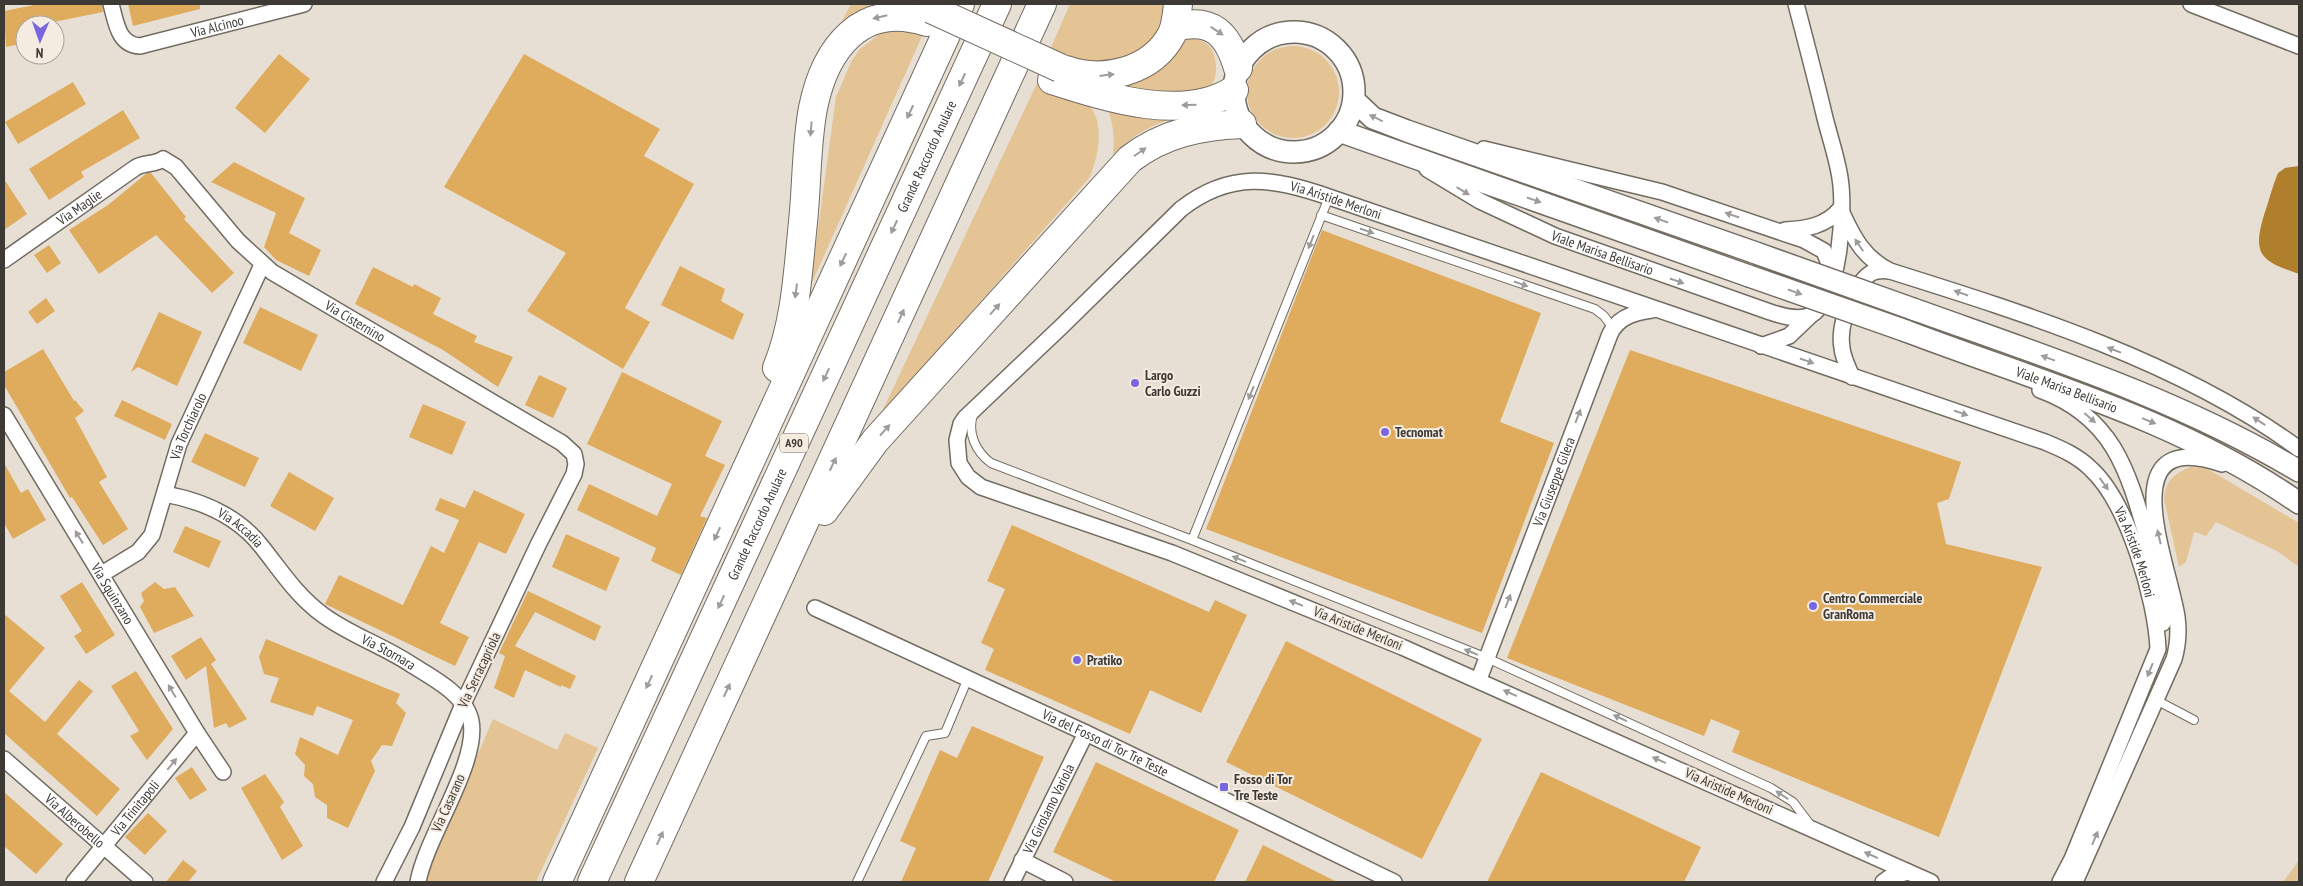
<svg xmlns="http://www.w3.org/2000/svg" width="2303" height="886" font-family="'PT Sans Narrow',sans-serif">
<rect width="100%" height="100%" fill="#e7dfd4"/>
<path fill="#e4c394" d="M851,4h56l-73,32z
M1070,4h100l-16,40 -48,24 -58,-14z
M894,29l29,5 -113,253 26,-190 15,-35 9,-13 21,-16z
M1188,38c8,1 15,2 21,8 9,9 11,39 -4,44 -30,10 -65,0 -95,-4l71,-46z
M1247 92a46 46 0 1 1 92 0a46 46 0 1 1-92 0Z
M1038,81c14,6 38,10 49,22 19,18 11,53 3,74l-209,237z
M1105,104l81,10c-30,10 -56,18 -73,46 1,-21 2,-37 -8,-56z
M2190,467l16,1 93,55v44l-22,-16 -61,-29 -10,14 -12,-4 -8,30 -7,5 -15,-68c2,-19 10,-25 26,-32z
M493,719l64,31 8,-17 33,15 -62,134h-109l5,-20z
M2299,860v22h-16z"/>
<path fill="#af7f2c" d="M2299,166v108c-38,-13 -47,-19 -35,-59 5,-14 8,-28 14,-42l7,-5z"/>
<path fill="#dfac5e" d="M39,4h63l1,8 -64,13h-14v18l-19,4 -2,-36z
M128,4h72v5l-67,17z
M279,54l31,25 -45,54 -30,-25z
M524,54l136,75 -16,27 50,28 -69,124 25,14 -27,47 -96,-58 39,-58 -122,-66z
M73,82l13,22 -68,40 -13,-22z
M123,110l17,28 -59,34 3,5 -35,23 -20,-31z
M234,162l71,36 -16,35 32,17 -12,26 -33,-16 -12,-13 12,-34 -65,-31z
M147,173h4l35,44 -2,2 50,54 -22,20 -56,-58 -57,39 -30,-44 39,-25z
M4,179l23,35 -23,16z
M1322,230l219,83 -41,109 54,21 -72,190 -276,-104z
M49,245l12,18 -14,10 -13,-18z
M680,266l45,23 -4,12 23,13 -11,26 -72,-35z
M373,267l40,20 1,-3 27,14 -8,16 44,22 -3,6 39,15 -15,30 -55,-37 -88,-46z
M46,298l9,13 -18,13 -9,-12z
M260,307l58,28 -17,36 -58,-28z
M159,312l43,20 -25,54 -39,-19 -7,5z
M43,349l31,52 1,-1 9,11 -9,7 32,59 -8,5 29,47 -25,16 -31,-48 -2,1 -66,-113v-13z
M1630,350l331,112 -12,37 -12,4 9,41 96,23 -103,270 -207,-85 8,-21 -29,-12 -7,17 -197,-78z
M622,372l100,49 -17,35 20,9 -25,51 7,2 -26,57 -30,-14 5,-13 -79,-38 12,-26 68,32 15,-32 -85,-40z
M539,375l28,13 -14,30 -28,-13z
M122,400l50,24 -7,16 -51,-24z
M423,404l43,18 -14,33 -43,-18z
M205,433l54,25 -14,29 -54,-25z
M4,463l17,30 7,-4 18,31 -33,19 -9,-16z
M289,472l45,26 -19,33 -45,-25z
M474,490l51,24 -19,40 -27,-12 -39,81 29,14 -14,29 -130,-62 14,-29 64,30 28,-59 13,7 15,-33 -24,-10 5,-12 25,10z
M1012,525l197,87 6,-12 32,15 -46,98 -51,-23 -20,44 -145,-64 9,-21 -13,-6 24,-54 -18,-8z
M185,526l36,15 -12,27 -36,-16z
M566,534l54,24 -14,33 -54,-24z
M82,582l33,53 -29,19 -12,-18 8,-5 -22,-35z
M155,582l9,7 11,-2 19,29 -40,17 -14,-26 4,-6 -3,-8z
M528,591l73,35 -6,15 -60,-29 -20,34 61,30 -6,13 -9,-4v2l-36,-17 -11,28 -20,-10 11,-32 -6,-3z
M4,614l41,34 -36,43 36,31 34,-42 14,11 -36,43 63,55 -23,27 -93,-83z
M201,637l15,23 -5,4 36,55 -18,9 -3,-5 -12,5 -8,-62 -20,14 -15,-24z
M266,639l134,55 -4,9 10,10 -14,33 -10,-1 -11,16 4,10 -27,57 -21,-10v-13l-12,-8 -2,-13 -9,-8 1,-11 -10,-11 5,-17 38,18 15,-35 -36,-14 -4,10 -43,-14 9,-24 -15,-4 -5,-17z
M1286,641l196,98 -60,120 -196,-97z
M136,671l37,58 -26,31 -17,-24 9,-5 -28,-45z
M972,726l72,31 -56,125h-87l15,-34 -16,-7 40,-91 17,8z
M1096,762l143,68 -25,52h-98l-63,-30z
M192,767l15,23 -17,10 -15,-22z
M1541,772l160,75 -17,35h-197z
M265,774l19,28 -4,5 23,39 -21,14 -41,-72z
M4,792l59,52 -27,30 -32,-28z
M148,813l19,18 -22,24 -20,-18z
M1263,845l74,37h-92z
M183,860l14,11 -9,11h-22z"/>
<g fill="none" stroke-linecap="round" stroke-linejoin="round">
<defs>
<path id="lane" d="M1321,215l274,94 9,7 9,12
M973,415c-6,18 3,37 18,48l201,77 295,118 284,130 22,14 19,25
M1192,540l137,-343
M2156,700l38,20
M857,882l69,-146 19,-3 23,-55"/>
<g id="street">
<path id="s1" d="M111,4c5,18 7,41 29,42l164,-42"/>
<path d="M2191,4l108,42"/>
<path d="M1484,149l178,43 142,48 20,11 9,23"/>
<path id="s2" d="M1427,169l53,32 75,35 215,76c12,4 29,9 41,3 30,-17 34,-107 29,-137 -3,-20 -10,-40 -15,-60 -9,-38 -19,-76 -29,-114"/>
<path d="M1842,213c12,26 22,45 48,58 137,43 293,92 409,178"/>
<path d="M1785,230c21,-1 41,-4 55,-21"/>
<path id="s3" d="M4,260l131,-92c9,-6 20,-3 28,-9l13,8 62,74 34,31 290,171 12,11 2,10 -2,10 -36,71 -75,159 -51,123 -28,55"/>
<path d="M1761,346l28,-10 23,-22"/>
<path d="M1852,377c-4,-10 -9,-19 -10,-29 -4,-22 10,-62 29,-75 6,-3 12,-3 19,-2"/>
<path d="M2040,390c74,27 88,81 108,151 7,26 17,54 15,82"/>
<path id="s4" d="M4,415l193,318 26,39"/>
<path id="s5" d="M165,494c38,7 73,22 97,53 19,24 35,49 61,68 27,20 61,31 89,50 21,13 54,30 59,56 8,42 -45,116 -53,161"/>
<path id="s6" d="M102,574l36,-22 14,-17 27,-91 83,-179"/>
<path id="s7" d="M815,608l271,125 308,149"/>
<path id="s8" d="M1479,679l131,-345c8,-17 25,-22 42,-24"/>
<path id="s9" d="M4,759l141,123"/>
<path d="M1022,860l43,22"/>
<path id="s10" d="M74,882l123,-149"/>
<path id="s11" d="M1012,882l74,-149"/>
<path d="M1883,882l7,-5 18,-5"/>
<path id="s12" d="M1931,882l-529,-235 -230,-94 -191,-66 -13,-10 -9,-14 -2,-23 4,-16 4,-6 98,-93 118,-116c50,-39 92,-31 148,-12l716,245c17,7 33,14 46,27 37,34 65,131 67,180l-86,210 -12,23"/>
<path d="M2075,882l99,-223c4,-14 5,-27 3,-42 -7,-50 -69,-192 45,-153"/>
</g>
<g id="secondary">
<circle cx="1294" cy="92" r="60"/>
<path d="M1354,100l19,18 34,13 349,122"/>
<path d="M1339,131l410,145"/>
<path d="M1913,309c131,47 266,90 386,162"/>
<path id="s13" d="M1906,331c134,51 274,89 393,172"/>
</g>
<g id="highway">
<path d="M1175,27c37,-10 53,7 63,41"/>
<path d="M1066,70c37,13 86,2 106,-36 4,-9 5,-20 6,-30"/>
<path d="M1052,80c53,17 131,43 182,10"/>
<path d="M777,368c19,-46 21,-98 26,-146 4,-38 3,-77 10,-114 12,-59 48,-108 114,-86"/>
<path d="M824,511l51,-70 255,-282c34,-26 70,-33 112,-35"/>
<path d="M557,882l403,-878"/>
<path id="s14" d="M592,882l405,-878"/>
<path d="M639,882c134,-293 270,-585 403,-878"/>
</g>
</defs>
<use href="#lane" stroke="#726b61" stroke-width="10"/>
<use href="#street" stroke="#726b61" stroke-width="18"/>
<use href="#secondary" stroke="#726b61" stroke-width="24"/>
<use href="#highway" stroke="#726b61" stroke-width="30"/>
<use href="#lane" stroke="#fff" stroke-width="8"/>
<use href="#street" stroke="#fff" stroke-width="15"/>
<use href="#secondary" stroke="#fff" stroke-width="21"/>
<use href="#highway" stroke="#fff" stroke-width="28"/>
<defs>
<path id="secondary-bridge" d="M1756,253l157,56
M1749,276l157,55"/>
<path id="highway-bridge" d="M931,9l129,59"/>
</defs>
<use href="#secondary-bridge" stroke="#726b61" stroke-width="24" stroke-linecap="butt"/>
<use href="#highway-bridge" stroke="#726b61" stroke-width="30" stroke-linecap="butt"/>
<use href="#secondary-bridge" stroke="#fff" stroke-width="21"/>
<use href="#highway-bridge" stroke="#fff" stroke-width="28"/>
</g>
<defs><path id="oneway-solid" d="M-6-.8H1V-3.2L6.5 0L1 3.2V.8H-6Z" transform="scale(1.25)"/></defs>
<g fill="#9e9c9a">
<use href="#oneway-solid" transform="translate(880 17) rotate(167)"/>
<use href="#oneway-solid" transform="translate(1217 31) rotate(33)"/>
<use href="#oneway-solid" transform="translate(1107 75) rotate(-7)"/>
<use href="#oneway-solid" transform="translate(962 80) rotate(115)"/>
<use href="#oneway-solid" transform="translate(1189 105) rotate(178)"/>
<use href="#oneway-solid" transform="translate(910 112) rotate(115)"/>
<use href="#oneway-solid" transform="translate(1376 118) rotate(-154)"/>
<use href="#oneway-solid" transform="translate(811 129) rotate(95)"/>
<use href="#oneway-solid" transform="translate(1140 152) rotate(-35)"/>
<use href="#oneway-solid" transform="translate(1463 191) rotate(31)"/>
<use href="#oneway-solid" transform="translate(1534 200) rotate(19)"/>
<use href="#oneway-solid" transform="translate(1732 215) rotate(-161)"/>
<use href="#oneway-solid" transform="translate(1661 220) rotate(-161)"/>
<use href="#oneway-solid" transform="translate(894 227) rotate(115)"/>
<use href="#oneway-solid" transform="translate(1367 231) rotate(19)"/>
<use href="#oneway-solid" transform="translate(1311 242) rotate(112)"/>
<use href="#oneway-solid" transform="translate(1859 245) rotate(-124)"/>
<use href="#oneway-solid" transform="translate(843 260) rotate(115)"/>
<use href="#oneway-solid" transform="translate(1677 281) rotate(19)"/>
<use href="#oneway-solid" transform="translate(1521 284) rotate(19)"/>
<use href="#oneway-solid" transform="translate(796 291) rotate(98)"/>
<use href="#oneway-solid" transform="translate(1795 292) rotate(19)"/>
<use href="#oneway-solid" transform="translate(1961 293) rotate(-161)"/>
<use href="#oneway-solid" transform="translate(995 309) rotate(-48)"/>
<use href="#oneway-solid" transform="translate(901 316) rotate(-66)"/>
<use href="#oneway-solid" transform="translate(2114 350) rotate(-159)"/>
<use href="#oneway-solid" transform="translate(2048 358) rotate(-160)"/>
<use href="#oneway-solid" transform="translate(1807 361) rotate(19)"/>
<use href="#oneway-solid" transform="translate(826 375) rotate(115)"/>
<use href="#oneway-solid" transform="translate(1251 393) rotate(112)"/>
<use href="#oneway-solid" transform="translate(1961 413) rotate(19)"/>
<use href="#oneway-solid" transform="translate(1578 416) rotate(-69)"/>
<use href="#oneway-solid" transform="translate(2090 418) rotate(41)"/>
<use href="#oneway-solid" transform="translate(2149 421) rotate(22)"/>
<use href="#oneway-solid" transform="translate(2259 421) rotate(-147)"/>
<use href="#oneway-solid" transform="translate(885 430) rotate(-48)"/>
<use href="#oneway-solid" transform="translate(833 464) rotate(-64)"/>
<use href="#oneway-solid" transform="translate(2104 484) rotate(54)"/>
<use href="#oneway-solid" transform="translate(717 534) rotate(115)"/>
<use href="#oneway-solid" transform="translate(79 537) rotate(-122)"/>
<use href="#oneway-solid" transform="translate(2159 537) rotate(-103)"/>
<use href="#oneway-solid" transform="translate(1239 559) rotate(-158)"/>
<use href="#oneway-solid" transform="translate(1508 601) rotate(-69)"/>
<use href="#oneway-solid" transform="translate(721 602) rotate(115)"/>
<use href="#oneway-solid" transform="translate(1296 603) rotate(-158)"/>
<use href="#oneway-solid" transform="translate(1471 652) rotate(-158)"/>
<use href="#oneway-solid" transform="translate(2150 670) rotate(112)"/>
<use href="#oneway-solid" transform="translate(649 682) rotate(115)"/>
<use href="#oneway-solid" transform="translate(727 690) rotate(-65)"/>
<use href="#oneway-solid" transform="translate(172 691) rotate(-121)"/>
<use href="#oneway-solid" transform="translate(1510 693) rotate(-156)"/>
<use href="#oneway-solid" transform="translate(1620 718) rotate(-155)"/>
<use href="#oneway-solid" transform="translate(1659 760) rotate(-156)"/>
<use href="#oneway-solid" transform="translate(172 764) rotate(-51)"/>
<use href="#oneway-solid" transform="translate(1782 795) rotate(-147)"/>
<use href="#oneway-solid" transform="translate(660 838) rotate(-65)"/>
<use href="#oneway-solid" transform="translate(2095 838) rotate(-67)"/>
<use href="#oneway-solid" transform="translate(1871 855) rotate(-156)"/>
</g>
<g fill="#7966e1" stroke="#f5ece1" stroke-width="2">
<circle cx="1135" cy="383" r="5"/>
<circle cx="1385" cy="432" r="5"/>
<circle cx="1813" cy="606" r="5"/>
<circle cx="1077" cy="660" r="5"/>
<rect x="1219" y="782" width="10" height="10" rx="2.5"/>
</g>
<g text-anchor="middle" stroke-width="4" stroke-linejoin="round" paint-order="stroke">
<rect fill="#f5ece1" stroke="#746f69" stroke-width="1" x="780" y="433.5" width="28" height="19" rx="4"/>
<g font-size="12" font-weight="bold" fill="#3d3a35">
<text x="794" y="447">A90</text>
</g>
<g font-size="14" fill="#3d3a35" stroke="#f5ece1">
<text dy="5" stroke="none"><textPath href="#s1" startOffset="135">Via Alcinoo</textPath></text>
<text dy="5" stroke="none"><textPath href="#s14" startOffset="799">Grande Raccordo Anulare</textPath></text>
<text dy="5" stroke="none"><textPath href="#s12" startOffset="1574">Via Aristide Merloni</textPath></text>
<text dy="5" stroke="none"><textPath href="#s3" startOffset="92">Via Maglie</textPath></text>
<text dy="5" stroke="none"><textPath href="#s2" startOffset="195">Viale Marisa Bellisario</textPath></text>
<text dy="5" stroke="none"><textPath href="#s3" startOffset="444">Via Cisternino</textPath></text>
<text dy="5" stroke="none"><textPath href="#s13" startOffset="171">Viale Marisa Bellisario</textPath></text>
<text dy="5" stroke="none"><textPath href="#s6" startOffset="179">Via Torchiarolo</textPath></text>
<text dy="5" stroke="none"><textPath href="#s8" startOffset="211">Via Giuseppe Gilera</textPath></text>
<text dy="5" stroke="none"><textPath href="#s14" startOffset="394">Grande Raccordo Anulare</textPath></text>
<text dy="5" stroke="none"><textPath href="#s5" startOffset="84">Via Accadia</textPath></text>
<text dy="5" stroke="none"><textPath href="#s12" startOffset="2472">Via Aristide Merloni</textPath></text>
<text dy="5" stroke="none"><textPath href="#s4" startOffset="209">Via Squinzano</textPath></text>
<text transform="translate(1358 628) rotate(22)" y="5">Via Aristide Merloni</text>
<text dy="5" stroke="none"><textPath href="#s5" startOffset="280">Via Stornara</textPath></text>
<text transform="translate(479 670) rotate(-65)" y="5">Via Serracapriola</text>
<text dy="5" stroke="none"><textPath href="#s7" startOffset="320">Via del Fosso di Tor Tre Teste</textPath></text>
<text transform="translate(1729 791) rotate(24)" y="5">Via Aristide Merloni</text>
<text transform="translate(448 803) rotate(-66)" y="5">Via Casarano</text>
<text dy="5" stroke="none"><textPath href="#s11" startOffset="82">Via Girolamo Variola</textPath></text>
<text dy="5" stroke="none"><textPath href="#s10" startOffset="96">Via Trinitapoli</textPath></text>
<text dy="5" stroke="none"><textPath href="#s9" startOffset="94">Via Alberobello</textPath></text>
</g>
<g font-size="14" font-weight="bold" fill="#3d3a35" stroke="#f5ece1" text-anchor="start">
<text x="1145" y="380">Largo<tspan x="1145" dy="16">Carlo Guzzi</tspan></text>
<text x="1395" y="437">Tecnomat</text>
<text x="1823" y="603">Centro Commerciale<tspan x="1823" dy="16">GranRoma</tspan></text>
<text x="1087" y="665">Pratiko</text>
<text x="1234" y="784">Fosso di Tor<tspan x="1234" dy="16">Tre Teste</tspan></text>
</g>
</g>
<rect width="2303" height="886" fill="none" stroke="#3d3a35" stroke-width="10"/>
<g transform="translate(40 40) rotate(182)"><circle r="24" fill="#f5ece1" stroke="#aba59c"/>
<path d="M0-4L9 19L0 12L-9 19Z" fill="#7966e1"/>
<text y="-8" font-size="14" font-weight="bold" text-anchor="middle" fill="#3d3a35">N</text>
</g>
</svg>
